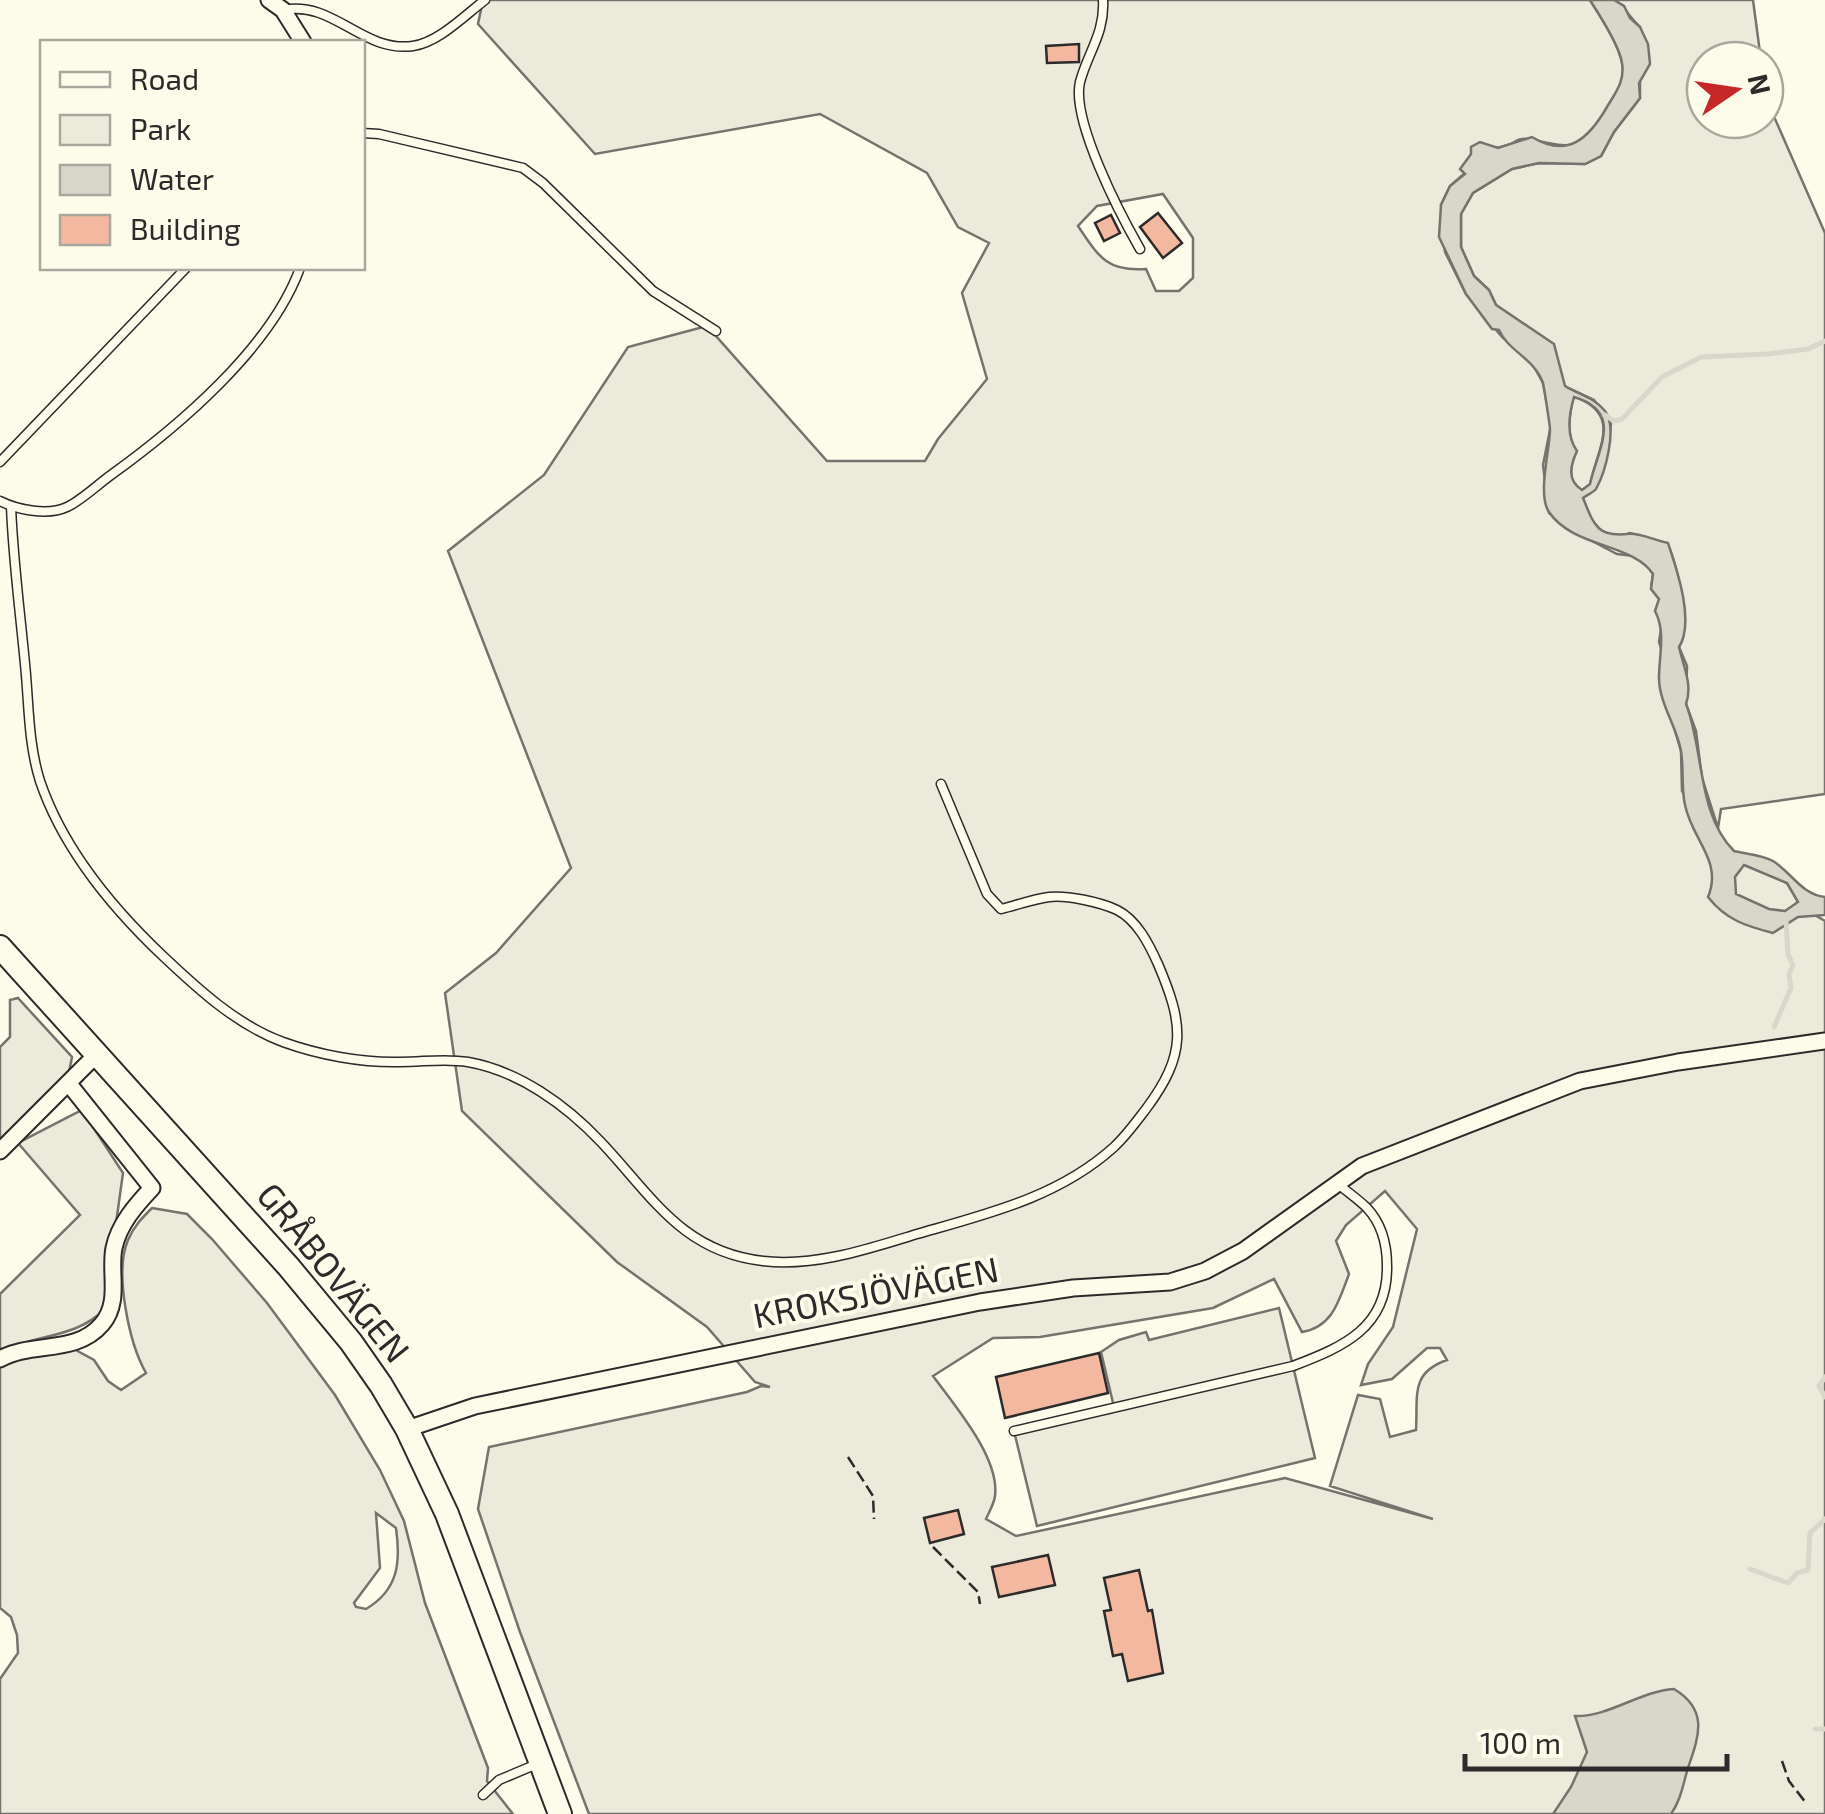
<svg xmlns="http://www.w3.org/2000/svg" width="1825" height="1814" font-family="'Exo 2',sans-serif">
<rect width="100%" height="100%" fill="#fdfbea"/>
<path fill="#ecebdb" stroke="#74746e" stroke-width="2.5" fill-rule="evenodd" d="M483,0h1107c11,18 36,54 33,76 -2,13 -12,23 -18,35 -6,11 -17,30 -30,33 -18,5 -42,-7 -53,-5 -5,0 -9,5 -14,6 -15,6 -20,0 -37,9l-6,19 -15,13 -9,19 4,47 21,42 36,43 31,28 10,18 8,42 -8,40 6,48 26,19 42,22 17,2 13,8 6,10 -2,15 8,10 3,24 -3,19 3,9 -3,26 22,74 1,40 57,80 4,-7 44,19 11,18 -2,3 29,17v893h-1236l-69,-182 -42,-123 11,-62 258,-55 14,-6 9,1 -15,-5 -48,-55 -90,-65 -155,-151 -17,-118 51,-40 75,-85 -123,-317 96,-76 84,-128 79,-21 120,135h98l13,-22 49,-60 -25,-86 27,-50 -31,-16 -31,-54 -107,-59 -225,40 -117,-130zM1163,194l30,44v40l-14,13h-23l-10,-22c-39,3 -47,-12 -68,-43l19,-20zM1385,1191l32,38 -24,98 -25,37 -7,21 31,-6 35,-31h13l7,12c-37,13 -29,35 -31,70l-26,7 -10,-38 -22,-4 -28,91 103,33 -148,-41 -269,58 -30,-17c3,-7 8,-15 9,-23 5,-38 -40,-90 -62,-120l60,-38 47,-1 173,-29 61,-29 28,53c31,-5 37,-32 47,-58l-13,-33 10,-16z
M1614,0h139l8,60h-56v60h60v-24l60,137v561l-104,15 -3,19 -16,-50 -6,-47 -10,-27 1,-38 -8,-19c13,-19 -2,-83 -12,-104l-37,-10 -13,4 -14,-4 -12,-14 -8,-21c21,-22 24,-45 28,-74l-17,-24 -30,-14 -11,-42 -57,-39 -7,-15 -15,-14 -13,-29v-33l12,-21 39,-24 27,-6 46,1 16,-8 13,-24 26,-34v-71c-10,-9 -15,-20 -26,-27z
M1574,396c49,19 24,50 16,89l-8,5c-15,-9 -12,-24 -6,-38 -10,-16 -7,-38 -2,-56z
M18,998l54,59 -3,15 -69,72v-97l10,-10v-37z
M82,1110l41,63 -19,137c-30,29 -69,24 -104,42v-58l80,-79 -62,-72z
M152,1208l35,6 25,25 55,64 68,92 45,75 24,51 21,82 63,165 -1,13 26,33h-513v-135l18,-26 -1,-18 -6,-18 -11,-9v-242l11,-5 61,-13 22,12 14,21 13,9 25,-17c-17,-30 -32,-101 -18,-133 6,-14 14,-22 24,-32zM376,1513l20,15c5,35 2,62 -30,81l-10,-2 -2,-4 26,-35z"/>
<path fill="#eceadb" stroke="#74746e" stroke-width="2.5" d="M1279,1308l36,150 -278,68 -23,-95 100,-24 -13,-55 18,-12 27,-8 3,8z"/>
<path fill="#d8d7c9" stroke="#74746e" stroke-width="2.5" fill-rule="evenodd" d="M1590,0h24l10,6 6,12 10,9 8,17 2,20 -11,19 1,15 -26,34 -13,24 -16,8 -46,-1 -27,6 -39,24 -12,21v33l13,29 15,14 7,15 58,39 11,42c14,9 29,11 40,25 13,17 0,62 -9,78 -1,2 -10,7 -13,9 11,27 14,39 44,36 12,-2 29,7 41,9 9,27 27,79 11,104 4,18 14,38 7,57 18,45 11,110 48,147 12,3 29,4 39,10 18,11 29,34 52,36v18l-27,2 -25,16c-27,-7 -47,-13 -65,-36 15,-36 -16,-57 -23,-92 -4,-18 -1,-36 -4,-54 -4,-24 -22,-48 -22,-73 0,-23 7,-46 -4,-67l4,-12 -8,-10 2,-15c-20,-31 -80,-26 -104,-62 -12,-17 1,-63 1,-83 0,-3 -6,-42 -7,-46 -8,-24 -35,-32 -44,-53l-7,-1 -26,-35 -27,-57 2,-32 9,-19 15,-12 -5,-5 11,-15v-7l9,-5 18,6 34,-11c36,22 57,1 75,-30 9,-15 18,-26 15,-44 -2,-17 -23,-49 -32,-63zM1574,397c50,15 24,51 16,87l-8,6c-15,-9 -12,-24 -5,-39 -11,-15 -8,-37 -3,-54zM1744,865l43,18 11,19 -13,9 -16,-2 -33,-15 -1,-17z
M1674,1689c35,21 25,47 14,79 -5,16 -7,32 -17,46h-118l18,-27 16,-35 -12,-36c34,1 65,-25 99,-27z"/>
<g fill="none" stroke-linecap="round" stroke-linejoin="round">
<path stroke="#d8d7c9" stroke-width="5" d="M1605,415l9,6 8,-2 40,-42 39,-20 66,-3 41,-5 17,-8
M1774,1027l17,-39 -2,-14 4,-9 -5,-11 -2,-33
M1825,1377l-6,9 6,11
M1750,1569l38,14 9,-10 11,-3 2,-37 15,-14
M1815,1729h10"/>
</g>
<path fill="#f2b8a0" stroke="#2b2b2b" stroke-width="2.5" d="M1079,44v18l-32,1 -1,-17z
M1158,213l24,30 -19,15 -23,-31z
M1111,215l9,18 -16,8 -9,-18z
M1099,1353l9,40 -103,25 -9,-41z
M958,1510l6,24 -34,9 -6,-25z
M1048,1555l7,30 -56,12 -7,-30z
M1139,1570l9,41 4,-1 11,63 -35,8 -6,-27 -9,2 -9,-45 7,-1 -7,-32z"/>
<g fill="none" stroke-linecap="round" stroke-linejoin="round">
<defs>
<path id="service" d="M1103,0c2,33 -15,52 -23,82 -9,38 40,132 60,167
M283,10c51,-10 79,43 130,36 26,-4 51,-30 72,-46
M362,133l17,1 144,34 20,15 110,108 63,40
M0,462l186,-194
M0,501c18,9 48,15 67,6 15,-7 30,-22 44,-32 68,-49 160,-127 189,-207
M11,506c2,53 9,105 14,158 4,39 3,79 15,117 23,68 72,127 124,176 35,33 73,68 119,85 36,13 79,21 117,20 24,0 44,-4 68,0 51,9 98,43 133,80 51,54 81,110 162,119 52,6 105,-12 154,-27 70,-20 142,-37 197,-87 12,-11 22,-25 32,-38 41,-55 38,-84 12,-145 -9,-20 -21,-44 -41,-54 -17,-8 -50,-15 -68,-13 -15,2 -32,8 -48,12l-14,-15 -46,-110
M1014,1431l279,-65c50,-19 95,-38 94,-100 0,-22 -5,-42 -20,-58 -9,-9 -21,-17 -30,-25
M483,1795l16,-15 38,-16"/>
<path id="minor" d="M269,0l14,10 20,32
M0,1151l97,-97
M0,1359c32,-18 76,-4 102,-35 19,-22 7,-52 12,-76 5,-24 22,-43 38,-60l-83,-104
M407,1429l68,-23 505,-104 93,-14 97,-6 35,-11 38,-20 119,-85 218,-85 98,-19 147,-21"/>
<path id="secondary" d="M0,947l288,319 63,76 30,43 26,44 40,85 113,300"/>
</defs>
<use href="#service" stroke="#2b2b2b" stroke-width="11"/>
<use href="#minor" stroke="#2b2b2b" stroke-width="19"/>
<use href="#secondary" stroke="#2b2b2b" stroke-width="26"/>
<use href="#service" stroke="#fdfbea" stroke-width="8"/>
<use href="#minor" stroke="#fdfbea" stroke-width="15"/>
<use href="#secondary" stroke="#fdfbea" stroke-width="22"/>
<path stroke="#2b2b2b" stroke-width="2.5" stroke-dasharray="12 5" stroke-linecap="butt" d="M848,1457l25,39 1,23
M933,1547l45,45 2,12
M1782,1761l7,20 17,22"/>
</g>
<g text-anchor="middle" stroke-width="8" stroke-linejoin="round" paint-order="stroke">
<g font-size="35" fill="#2b2b2b" stroke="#fdfbea">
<text transform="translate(333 1273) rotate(51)" y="12">GRÅBOVÄGEN</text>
<text transform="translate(876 1293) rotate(-11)" y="12">KROKSJÖVÄGEN</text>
</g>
</g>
<rect x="40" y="40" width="325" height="230" fill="#fdfbea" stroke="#a9a89e" stroke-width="2.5"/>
<rect x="60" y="72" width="50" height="15" fill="#fdfbea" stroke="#a9a89e" stroke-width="2.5"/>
<text x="130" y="90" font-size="30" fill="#2b2b2b">Road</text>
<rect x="60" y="115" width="50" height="30" fill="#ecebdb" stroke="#a9a89e" stroke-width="2.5"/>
<text x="130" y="140" font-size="30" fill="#2b2b2b">Park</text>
<rect x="60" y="165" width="50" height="30" fill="#d8d7c9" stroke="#a9a89e" stroke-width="2.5"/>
<text x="130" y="190" font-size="30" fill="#2b2b2b">Water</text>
<rect x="60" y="215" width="50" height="30" fill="#f2b8a0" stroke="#a9a89e" stroke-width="2.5"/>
<text x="130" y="240" font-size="30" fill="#2b2b2b">Building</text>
<g transform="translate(1735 90) rotate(77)"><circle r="48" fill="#fdfbea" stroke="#a9a89e" stroke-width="2.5"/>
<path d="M0-8L18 38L0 25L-18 38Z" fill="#c62828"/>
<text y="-15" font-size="28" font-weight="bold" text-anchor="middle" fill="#2b2b2b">N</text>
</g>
<path d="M1465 1754v15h262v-15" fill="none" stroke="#2b2b2b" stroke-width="5"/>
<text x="1480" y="1754" font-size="30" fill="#2b2b2b" stroke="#fdfbea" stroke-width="8" paint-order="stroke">100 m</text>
</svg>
